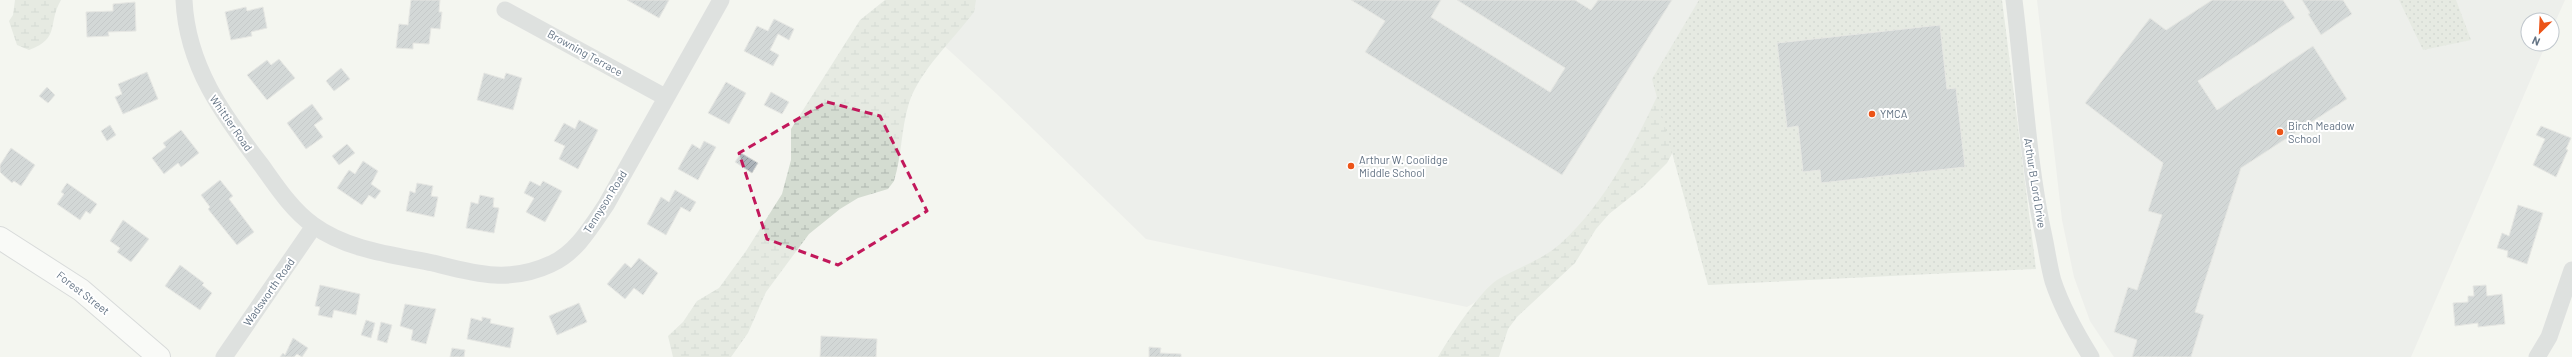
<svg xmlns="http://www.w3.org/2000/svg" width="2572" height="357" font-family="Barlow,sans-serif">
<defs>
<pattern id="wetland-marsh" width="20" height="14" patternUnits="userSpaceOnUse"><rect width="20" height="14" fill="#d4dcd1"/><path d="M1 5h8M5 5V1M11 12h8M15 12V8" fill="none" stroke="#afb7af"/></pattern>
<pattern id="park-dots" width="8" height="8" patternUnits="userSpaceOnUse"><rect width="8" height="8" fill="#d4dcd1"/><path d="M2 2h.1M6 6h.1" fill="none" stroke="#afb7af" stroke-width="1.8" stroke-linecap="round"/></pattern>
<pattern id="building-hatch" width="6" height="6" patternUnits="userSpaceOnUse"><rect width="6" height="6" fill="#acb3b9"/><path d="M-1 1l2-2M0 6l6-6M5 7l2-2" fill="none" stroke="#8f969c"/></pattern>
</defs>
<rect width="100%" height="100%" fill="#f4f5f0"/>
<path fill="#e5e6e4" d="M894,0h838l-144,236 -121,71 -321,-68 -147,-143z
M2037,0h528l-13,29v-9h-24v24h18l-135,313h-297l-24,-36 -16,-44 -12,-57z"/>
<path fill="url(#wetland-marsh)" d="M15,0h46c-14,24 0,38 -32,50l-12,-5 -8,-24 4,-6z
M885,0h91l-2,12c-21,28 -54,58 -65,91 -8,26 -7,52 -15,78l-6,8 -30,9 -18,11 -31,25 -43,58 -18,41 -17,24h-58l-5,-21 15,-14 14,-21 22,-13 27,-37 36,-57 9,-34v-31l69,-109z
M1664,82l10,68 -7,13 -24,24 -34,27 -13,15 -21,34 -58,54 -9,12 -9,28h-61c11,-19 42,-66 59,-77 20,-12 45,-20 63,-36 48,-43 77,-105 104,-162z"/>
<path fill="url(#park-dots)" d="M1699,0h303l34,269 -328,16 -56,-206z
M2399,0h57l15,40 -48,10z"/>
<path fill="url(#building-hatch)" stroke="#d5d6d3" d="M411,0h29l-1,12h3l-2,17 -9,-1 -2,16 -16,-1v6l-17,-1 3,-24 9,1z
M627,0h42l-10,18z
M1351,0h90l-10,17 119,75 15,-24 -108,-68h118l16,10 7,-10h74l-110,175 -197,-123 20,-31z
M2212,0h71l12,18 -97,63 19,29 96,-64 34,53 -106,69 -46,144 9,3 -13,42h-59l5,-17 -23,-8 14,-45 9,3 25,-75 -14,-4 15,-48 -78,-60 65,-85 16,12z
M2302,0h41l9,14 -31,21 -13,-21 2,-1z
M135,2l1,29 -28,1 1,4 -22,1 -1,-25 27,-1v-7z
M246,7l1,4 16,-4 4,21 -16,4 1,4 -21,4 -6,-28z
M774,19l20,10 -5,11 -11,-6 -8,16 9,5 -6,11 -29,-15 13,-25 11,5z
M1940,25l7,64 9,-1 9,79 -144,16 -1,-13 -17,2 -5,-46 -11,2 -10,-85z
M279,59l16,19 -28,22 -20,-25 20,-15 4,5z
M341,68l9,11 -16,12 -8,-10z
M147,72l11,27 -35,15 -8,-17 7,-3 -4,-10z
M484,73l20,6 2,-6 16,5 -9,32 -36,-10z
M726,82l20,11 -17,31 -21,-11z
M47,87l8,8 -7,8 -9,-7z
M771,92l18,10 -7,12 -18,-9z
M312,104l11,15 -9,6 9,12 -17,12 -19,-26z
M579,120l19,10 -20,39 -19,-10 6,-13 -11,-5 10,-18 11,6z
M110,125l6,10 -9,6 -6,-10z
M2541,126l30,12 -5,11 2,1 -12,27 -23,-12 12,-26 -9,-4z
M181,130l18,23 -18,14 -3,-4 -14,11 -12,-16 14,-11 -3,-4z
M704,141l12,6 -18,33 -20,-11 14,-25 8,5z
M347,144l8,9 -16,12 -7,-9z
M11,148l24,17 -14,21 -7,-5 -2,2 -12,-11v-7z
M741,153l17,10 -6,10 -17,-11z
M363,161l15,10 -7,13 10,7 -6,8 -6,-4 -7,10 -25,-17 12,-18 6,4z
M220,180l13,16 -4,3 25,33 -17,13 -29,-36 2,-2 -9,-12z
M530,181l10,5 3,-5 19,10 -17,31 -19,-10 8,-14 -10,-5z
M67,183l30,21 -7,10 -4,-3 -6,9 -23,-16 7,-10 -3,-2z
M417,183l16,3 -2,10 7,1 -4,20 -28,-6 4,-20 5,2z
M675,190l21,12 -6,10 -9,-5 -15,28 -19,-11 14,-27 8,5z
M480,195l14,3 -1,9 6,1 -5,25 -28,-5 5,-26 7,2z
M2518,205l25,8 -16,51 -20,-7 1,-6 -11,-3 5,-15 7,3z
M123,220l26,19 -18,23 -14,-10 3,-4 -10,-7z
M639,258l19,15 -15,22 -9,-7 -9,11 -18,-15 18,-21 6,5z
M180,265l24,18 -2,2 10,8 -12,17 -35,-24z
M320,285l40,9 -4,21 -22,-5 -2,8 -14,-3 2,-8 -5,-1z
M2486,285l1,11 15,-2 3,30 -27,3v-4l-23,3 -2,-23 15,-1v-6h6l-1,-10z
M579,303l8,19 -30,13 -8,-19z
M405,304l31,5 -10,35 -15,-4 2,-10 -13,-4z
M482,317l9,2 -1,4 24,5 -4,20 -43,-9 4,-21 11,3z
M366,320l9,3 -4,15 -10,-3z
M381,322l11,3 -5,18 -10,-3z
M821,336l56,3 -1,18h-56z
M293,338l15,10 -6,9 -5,-3 -3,3h-14l3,-4 2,2z
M1149,347l12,1 -1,5 21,1v3h-32z
M452,348l13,2 -1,7h-14z"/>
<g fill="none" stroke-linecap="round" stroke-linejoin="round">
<defs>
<path id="secondary" d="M0,238l81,52 78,67"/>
</defs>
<use href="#secondary" stroke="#b6babf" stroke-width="24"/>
<path stroke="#c4c7ca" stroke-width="17" d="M184,0c3,66 39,115 78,166 15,21 30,44 51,59 34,25 80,30 120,38 20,5 41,11 62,12 19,1 39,-3 56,-11 25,-11 40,-37 55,-59l115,-205
M2014,0c10,79 13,159 30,237 3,14 5,30 9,44 9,27 23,52 38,76
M505,10l160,87
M224,357l90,-131
M2537,357l12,-20 23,-67"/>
<use href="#secondary" stroke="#fff" stroke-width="22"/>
</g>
<path d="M0 0H2572V357H0ZM827,102l53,14 47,95 -89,54 -71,-26 -28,-86z" fill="#f4f5f0" fill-opacity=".55" fill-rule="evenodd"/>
<path fill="none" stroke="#c2185b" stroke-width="3" stroke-dasharray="8 5" stroke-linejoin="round" d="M827,102l53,14 47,95 -89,54 -71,-26 -28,-86z"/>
<g fill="#ec5418" stroke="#fff" stroke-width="1.5">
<circle cx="1872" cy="114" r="4"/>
<circle cx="2280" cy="132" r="4"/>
<circle cx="1351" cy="166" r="4"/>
</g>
<g text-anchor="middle" stroke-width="4" stroke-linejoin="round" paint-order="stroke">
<g font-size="11" fill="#627283" stroke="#fff">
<text transform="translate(585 53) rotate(29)" y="4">Browning Terrace</text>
<text transform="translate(231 123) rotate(55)" y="4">Whittier Road</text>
<text transform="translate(2035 183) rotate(81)" y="4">Arthur B Lord Drive</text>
<text transform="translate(605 202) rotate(-58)" y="4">Tennyson Road</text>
<text transform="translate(269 292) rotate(-55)" y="4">Wadsworth Road</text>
<text transform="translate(83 293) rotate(38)" y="4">Forest Street</text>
</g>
<g font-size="11" fill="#627283" stroke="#fff" text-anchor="start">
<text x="1880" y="118">YMCA</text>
<text x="2288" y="130">Birch Meadow<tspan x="2288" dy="13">School</tspan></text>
<text x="1359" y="164">Arthur W. Coolidge<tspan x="1359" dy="13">Middle School</tspan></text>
</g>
</g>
<g transform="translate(2540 32) rotate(204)"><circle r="19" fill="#ffffff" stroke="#c0c7cd"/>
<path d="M0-3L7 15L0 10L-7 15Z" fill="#ec5418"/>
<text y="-6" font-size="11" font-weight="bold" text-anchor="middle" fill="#627283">N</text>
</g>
</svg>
